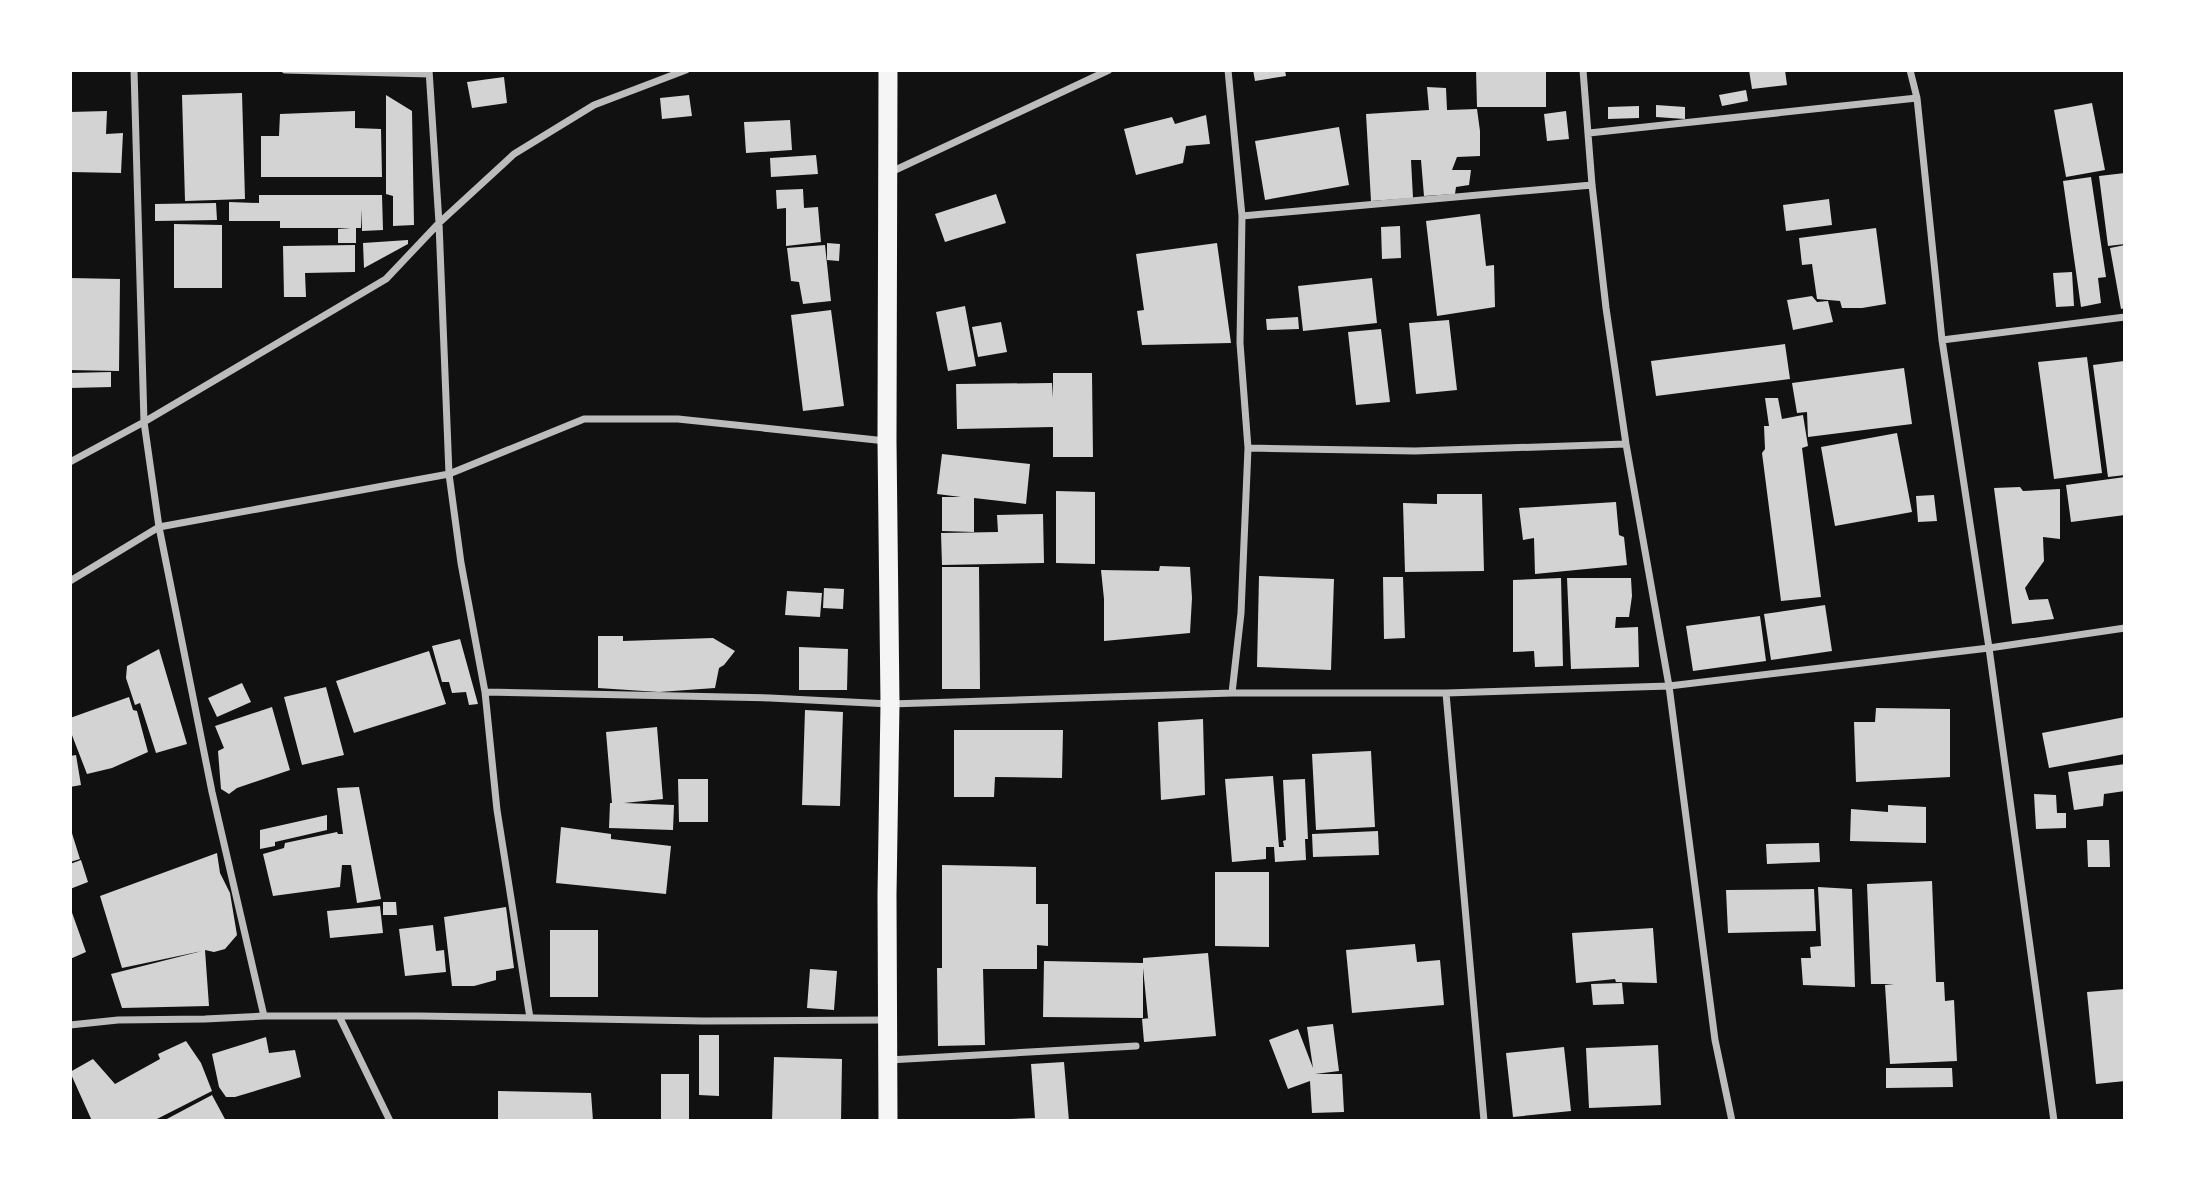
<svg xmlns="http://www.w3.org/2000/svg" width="2195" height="1191" font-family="'IBM Plex Sans',sans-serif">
<rect width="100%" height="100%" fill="#111"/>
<path fill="#d3d3d3" d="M1253,70h32l1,6 -31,5z
M1476,70h70v37h-69z
M1749,70h36l2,15 -35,4z
M504,77l3,26 -35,5 -5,-26z
M1427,87l19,1 1,22 30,-1 3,22v25l-23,1 -5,13h19l-2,15 -13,2 -1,7 -31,2 -3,-36h-10l2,38 -42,3 -5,-87 63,-4z
M1746,90l2,11 -26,5 -3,-11z
M242,93l3,106 -60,2 -3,-106z
M386,95l26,16 2,114 -21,1v-30l-7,-2z
M689,95l3,21 -30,3 -2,-21z
M2092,103l13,67 -39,7 -12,-67z
M1656,105l29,2v12l-29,-2z
M1639,106v12l-31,1v-12z
M107,111l-1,23 17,-1 -2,40 -51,-1v-60z
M355,111v17l26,1 1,48h-121v-41h18l1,-22z
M1566,111l3,28 -22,2 -3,-27z
M1206,115l4,29 -24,2 -3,17 -47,12 -12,-46 48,-12 3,7z
M790,120l2,30 -46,3 -2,-31z
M1339,127l10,58 -84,15 -10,-59z
M816,155l2,19 -47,3 -1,-19z
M2125,173v71l-17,2 -9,-70z
M2091,177l15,100 -8,1 3,25 -20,4 -18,-126z
M803,189l1,19 14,-1 3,35 -35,4v-38l-9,1 -1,-19z
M996,194l10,29 -61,19 -10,-28z
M259,195h123l1,35 -21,1v-22l-1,19h-5v15h-18v-14l13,-1h-71v-7h-51v-19l30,1z
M1829,199l3,26 -46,6 -3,-26z
M216,203l1,17 -62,1v-17z
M1480,214l6,52 8,-1 1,42 -58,9 -11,-95z
M174,224l48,1v63h-48z
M1400,226l1,32 -19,1 -1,-32z
M1876,228l10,76 -24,4h-20l-2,-7 -23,-2 -5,-35 -10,1 -3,-27z
M408,240v4l-44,24 -1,-25z
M827,243l13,1 -1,17 -12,-1z
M1217,243l14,100 -89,2 -5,-34 7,-1 -8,-56z
M355,245v27l-50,1 1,24h-22l-1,-51z
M825,245l6,56 -28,3 -4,-22 -8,-1 -4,-33z
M2125,245v63l-4,1 -11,-61z
M2072,272l2,34 -18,1 -3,-34z
M70,278l50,1 -1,92 -49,-1z
M1372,278l5,45 -74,8 -5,-45z
M1812,296l5,6 11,-1 5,21 -40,8 -6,-30z
M965,306l11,60 -28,5 -12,-59z
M831,310l13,96 -41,5 -12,-96z
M1298,317l1,12 -32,1 -1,-11z
M1449,320l8,70 -41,4 -7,-71z
M1001,322l6,30 -29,5 -6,-30z
M1381,329l9,73 -34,3 -8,-73z
M1785,344l5,35 -134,17 -5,-35z
M2087,357l15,116 -48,6 -16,-117z
M2124,361l1,114 -17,2 -15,-112z
M1904,368l8,56 -104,13 -1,-25 -10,1 -5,-30z
M111,372v15l-41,1v-15z
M1053,373h39l1,84h-40v-30l-96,2 -1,-45 96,-1 1,15z
M1765,398h13l4,21 21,-4 5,31 -6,2 19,149 -40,4 -19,-148 3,-4 -1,-23h5z
M1897,433l15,79 -77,14 -14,-79z
M942,454l88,10 -4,40 -52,-6v34l-32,-1v-34h19l-24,-3z
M2125,477v38l-54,7 -5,-37z
M2020,487l3,4 37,-2v50l-17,-2 1,24 -19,27 4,12 19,-1 6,20 -42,5 -18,-136z
M1056,491l39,1v72l-39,-1z
M1437,494h45l2,77 -79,1 -2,-69 34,1z
M1934,495l3,26 -19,1 -2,-26z
M1616,502l3,33 5,2 3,28 -92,9 -1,-36 -11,2 -4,-32z
M1043,514l1,49 -102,2 -1,-32 57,-1 -1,-17z
M1160,566l30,1 2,31 -2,35 -86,8v-42l-3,-29 58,1z
M942,567h37l1,122h-38z
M1259,576l75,3 -3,91 -74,-3z
M1383,577h20l2,61 -21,1z
M1561,578l2,88 -28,1 -1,-16 -21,1v-72z
M1567,578h64l1,18 -3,21h-13l-1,11 23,-1 1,40 -68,2z
M824,588l20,1 -1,20 -20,-1z
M787,591l35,2 -2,24 -35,-2z
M1825,605l7,46 -61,9 -7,-46z
M1760,616l6,45 -73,10 -7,-45z
M598,636h25v5l90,-3 22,13 -11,14 -5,3 -4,20 -56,4 -61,-4z
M460,639l18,65 -9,1 -3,-13 -14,1 -3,-11h-7l-10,-36z
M799,647l49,2 -1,41h-48z
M159,649l28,95 -31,9 -16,-50 -5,2 -9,-27 1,-12z
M429,651l17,53 -92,29 -18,-52z
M242,683l9,19 -34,15 -9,-19z
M326,687l18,68 -42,10 -18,-68z
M129,697l4,13 4,1 11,41 -36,16 -25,6 -17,-44v-12z
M272,707l18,63 -53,18 -8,6 -8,-5 -3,-38 6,-3 -9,-22z
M1876,708l74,1v68l-94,5 -2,-60h21z
M805,710l38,2 -3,94 -38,-1z
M2125,717v37l-76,14 -7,-35z
M1203,719l2,76 -44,5 -3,-78z
M657,727l6,72 -39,4 50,2 -1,25 -64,-2 1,-25h2l-6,-71z
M954,730h109l-1,48 -67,-1 -1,20h-40z
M1371,751l4,76 -59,3 -4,-76z
M76,755l5,30 -11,2v-31z
M2125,764v27l-21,3 -1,12 -29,4 -6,-38z
M1273,776l6,71h5l-1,-6 3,-1 -3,-60 22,-1 3,60h-3l1,21 -31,2 -1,-15h-8v12l-34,3 -7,-83z
M678,779h30v43h-29z
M359,787l22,112 -24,4 -6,-38h-9l-2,22 -67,9 -10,-42 21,-6 1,-5 52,-11 1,2h5l-6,-46z
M2034,794l22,1 1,18h9v15l-30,1z
M1888,805l38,2v36l-76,-2 1,-32 37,3z
M327,815v15l-52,12v4l-15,3v-19z
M70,827l10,32 -10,3z
M561,827l50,7v5l60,7 -5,48 -110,-11z
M1378,831l1,24 -66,2 -1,-23z
M2087,840h22l1,27h-22z
M1819,843l1,19 -53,2 -1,-20z
M217,853l3,20 10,20 7,42 -12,14 -11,3 -9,-2 4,56 -87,2 -11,-34 91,-23 -80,17 -22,-72z
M81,860l7,22 -18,7v-25z
M942,865l94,2v37h12v42l-11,-1v24h-54l2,76 -47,1 -1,-78h5z
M1215,872h54v75l-54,-1z
M1932,881l4,101h8l1,19 9,-1 3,61 -67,3 -5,-79 9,-1h-23l-4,-100z
M1818,887l34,2 3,98 -52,-2 -2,-27h10l-1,-11 11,-1z
M1814,889l2,42 -88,2 -2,-43z
M383,902h13l1,13h-14z
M380,906l3,27 -53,5 -3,-27z
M70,907l16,45 -16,7z
M506,907l8,61 -18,3v9l-22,6h-22l-8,-69z
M433,925l3,26 8,-1 2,22 -41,4 -6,-47z
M1653,928l4,55 -41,-1 -1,-3 -39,4 -4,-50z
M550,930h48v67h-48z
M1415,944l2,18 23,-2 4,45 -92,8 -6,-63z
M1208,953l8,83 -72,6 -2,-23 8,-1h-2l-5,-50v50l-100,-1 1,-56 99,2v-5z
M810,969l27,2 -3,39 -27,-2z
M1622,983l2,21 -31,1 -2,-21z
M2125,989v92l-29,3 -9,-92z
M1333,1024l6,47 -24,3h27l2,38 -32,1 -2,-32 -22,8 -19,-49 29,-11 15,39 -6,-41z
M699,1035h20v61l-20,-1z
M266,1037l3,16 26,-3 6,27 -66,20h-9l-7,-10 -7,-33z
M186,1041l15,22 11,28 -59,30h-61l-22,-49 23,-13 22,25 45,-25 -2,-5z
M1658,1045l3,60 -72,3 -3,-60z
M1564,1047l7,64 -58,6 -7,-64z
M774,1057l68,2 -1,62h-69z
M1064,1062l5,59h-58v-2l24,-1 -4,-54z
M1886,1068h66l1,19 -67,1z
M661,1074h28v47h-28z
M498,1091l93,2 2,28h-95z
M212,1095l14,26h-63z"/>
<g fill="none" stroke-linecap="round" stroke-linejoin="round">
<path stroke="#bcbcbc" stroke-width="7" d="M134,70l10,352 15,105 53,265 52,224
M285,70l144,4
M429,70l10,153 10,251 12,89 24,129 12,118 33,208
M1228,70l14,146 -2,127 8,105 -7,165 -9,80
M1583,70l9,115 14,123 20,136 43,242 46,354 17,81
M1910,70l7,28 25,242 47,308 65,473
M1589,133l328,-35
M891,172l218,-102
M1242,216l350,-31
M1942,340l183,-23
M1248,448l167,3 211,-7
M70,462l74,-40 242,-143 53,-56 75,-69 80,-49 92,-35
M70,581l89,-54 290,-53 135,-55h94l208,22
M485,692l285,6 120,6 342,-11h214l223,-7 320,-38 136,-20
M1446,693l38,428
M339,1016l51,105
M70,1025l48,-5 87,-1 59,-3h155l284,5 183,-1
M889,1060l247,-14"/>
<path stroke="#f5f5f5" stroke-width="19" d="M888,1121l-1,-226 3,-191 -3,-263 1,-371"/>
</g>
<rect width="2195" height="1191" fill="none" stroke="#ffffff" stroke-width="144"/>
</svg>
